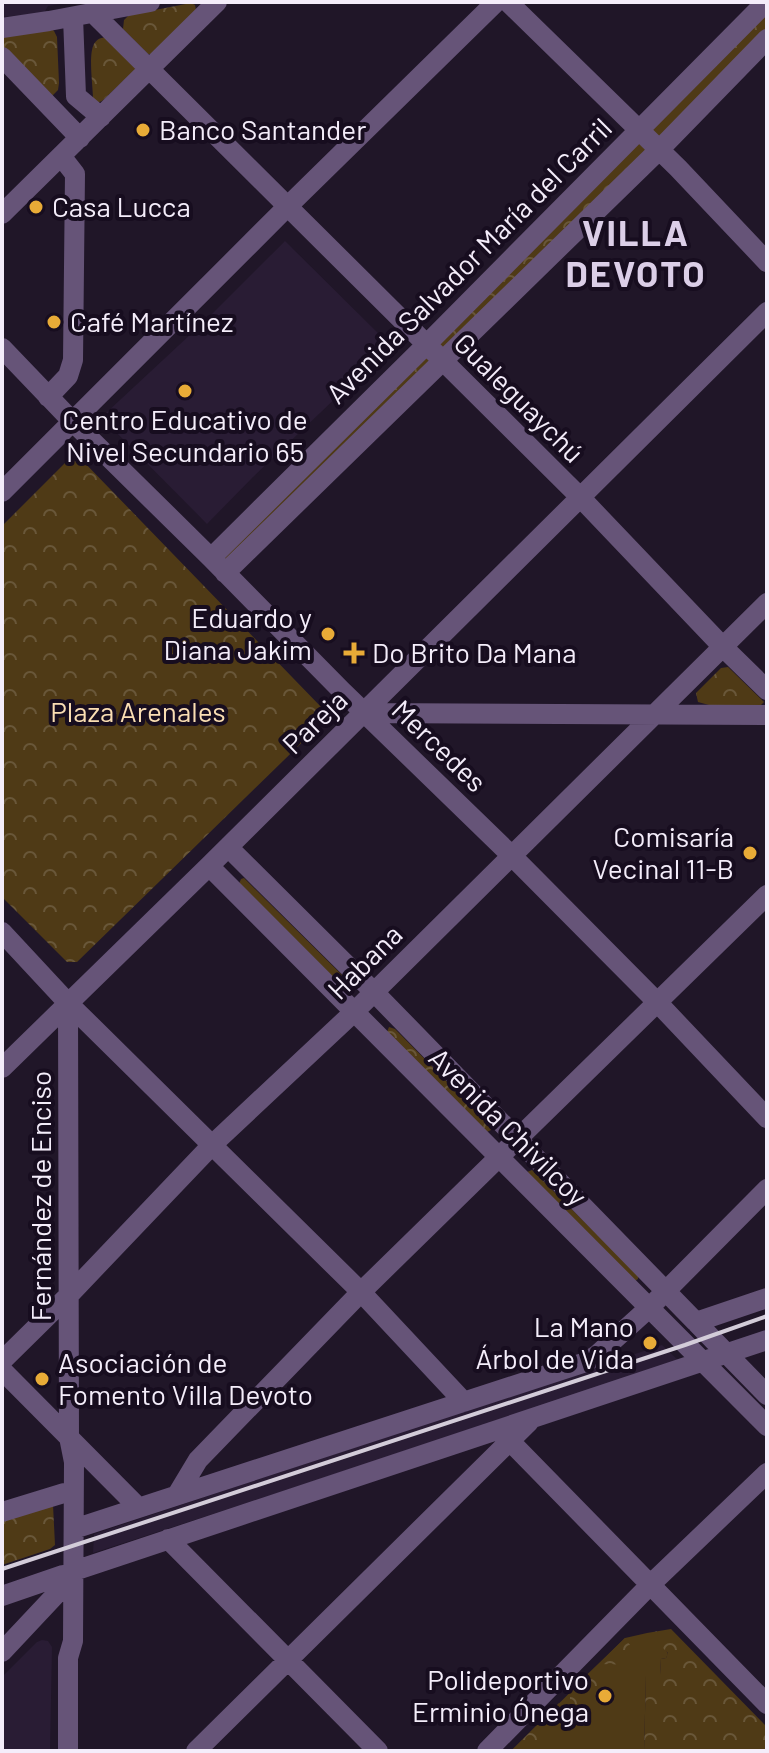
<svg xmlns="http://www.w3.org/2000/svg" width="769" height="1753" font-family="Barlow,sans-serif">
<defs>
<pattern id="park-crowns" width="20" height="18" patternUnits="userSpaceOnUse" patternTransform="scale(2)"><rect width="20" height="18" fill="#4f3a16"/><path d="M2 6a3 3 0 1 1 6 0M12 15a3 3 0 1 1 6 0" fill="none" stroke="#695739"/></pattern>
</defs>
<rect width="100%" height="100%" fill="#201628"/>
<path fill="#291c34" d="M2,2h70l-24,4 -4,7 -42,4z
M285,241l101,100 1,8 -134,128 -46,47 -102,-103 1,-8 101,-94z
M662,1345l18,17 -587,191 1,-19z
M42,1640l6,1 4,6 -2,104h-48v-74l35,-35z"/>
<path fill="#4f3a16" d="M647,1633v15h18l3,6 -2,4 -5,1 -1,16 -14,1 -2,75h-133l114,-113z"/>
<path fill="url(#park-crowns)" d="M767,2v37l-542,534 -14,-15z
M191,3l4,2 1,5 -45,44h-3l-25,-25 1,-9 5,-5z
M50,28l4,3 3,6 2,46 -1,7 -6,6 -50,-46v-16z
M105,37l31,32 -34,32 -5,2 -4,-4c0,-13 -5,-44 1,-55 4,-6 5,-5 11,-7z
M70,458h10l244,252v11l-247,241h-10l-65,-65v-371z
M728,667l36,35 -4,4 -51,-1 -11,-3 -2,-9 25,-25z
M244,878l99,98 -1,6 -3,1 -100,-99 2,-5z
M389,1027l6,2 95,96 1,5 -4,2 -100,-100z
M532,1170l106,105v4l-3,2 -108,-109z
M53,1505l2,40 -5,4 -48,16v-44z
M671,1629l96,98v24h-123l2,-76h14l1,-16 5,-1 2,-5 -5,-5h-16v-15z
M625,1638l5,7 -4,10 4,3h8v7l-39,-1v21l-2,3v27h-27v-24z
M559,1703l2,2 -1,39h-17l-6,5h-16v2h-10z"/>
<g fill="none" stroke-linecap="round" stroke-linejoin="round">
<path stroke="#665478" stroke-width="20" d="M508,2l170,166 89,94
M93,13l487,484 143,150 44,43
M73,17l3,79 25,21
M2,28l47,-7 101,-19
M2,57l78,81
M2,214l215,-212
M2,348l70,73 139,137 132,134 169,164 145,146 110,116
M48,397l20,-21 5,-16 2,-186 -14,-18
M2,492l286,-286 208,-204
M211,558l215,-213 340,-343
M225,573l434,-423 108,-111
M364,713l403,2
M228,847l146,145 393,403
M209,866l558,560
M2,932l66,71 293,289 103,110
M2,1068l207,-202 558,-554
M696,1322l71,-24
M2,1361l67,-66 143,-150 142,-133 413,-409
M2,1370l137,138
M501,1432l266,272
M177,1495l21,-35 163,-168 406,-397
M2,1512l62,-19
M74,1529l512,-167 11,-7 52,-47 118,-119
M168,1539l210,212
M74,1571l693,-231
M2,1596l61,-21
M2,1652l61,-65
M68,1751v-93l5,-17 1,-179 -5,-25 -1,-434
M196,1751l333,-329
M487,1751l164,-167 116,-111"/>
<path stroke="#d3ccd9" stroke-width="4" d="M2,1569l683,-224 82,-29"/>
</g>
<g fill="#e8ab37" stroke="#170d1f" stroke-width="3">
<circle cx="143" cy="130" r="8"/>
<circle cx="36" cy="207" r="8"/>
<circle cx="54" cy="322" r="8"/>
<circle cx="185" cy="391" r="8"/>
<circle cx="328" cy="634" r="8"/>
<path d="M350 641h8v8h8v8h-8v8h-8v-8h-8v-8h8z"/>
<circle cx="750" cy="853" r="8"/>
<circle cx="650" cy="1343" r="8"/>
<circle cx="42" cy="1379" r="8"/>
<circle cx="605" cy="1696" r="8"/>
</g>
<g text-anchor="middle" stroke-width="8" stroke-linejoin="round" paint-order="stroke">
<g font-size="28" fill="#f4edfa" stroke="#170d1f" text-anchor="start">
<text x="159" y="140">Banco Santander</text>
<text x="52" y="217">Casa Lucca</text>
<text x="70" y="332">Café Martínez</text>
<text x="185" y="430" text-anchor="middle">Centro Educativo de<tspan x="185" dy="32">Nivel Secundario 65</tspan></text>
<text x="312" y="628" text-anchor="end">Eduardo y<tspan x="312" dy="32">Diana Jakim</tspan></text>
<text x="372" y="663">Do Brito Da Mana</text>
<text x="734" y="847" text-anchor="end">Comisaría<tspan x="734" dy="32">Vecinal 11-B</tspan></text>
<text x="634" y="1337" text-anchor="end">La Mano<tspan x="634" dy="32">Árbol de Vida</tspan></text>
<text x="58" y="1373">Asociación de<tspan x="58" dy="32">Fomento Villa Devoto</tspan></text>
<text x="589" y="1690" text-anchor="end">Polideportivo<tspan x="589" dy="32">Erminio Ónega</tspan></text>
</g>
<g font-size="28" fill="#f4edfa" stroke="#170d1f">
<text transform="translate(469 261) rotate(-45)" y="10">Avenida Salvador María del Carril</text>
<text transform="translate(519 398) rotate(45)" y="10">Gualeguaychú</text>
<text transform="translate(315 722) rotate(-44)" y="10">Pareja</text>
<text transform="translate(439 746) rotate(44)" y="10">Mercedes</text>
<text transform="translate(365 962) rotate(-45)" y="10">Habana</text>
<text transform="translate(508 1127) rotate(45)" y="10">Avenida Chivilcoy</text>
<text transform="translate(41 1196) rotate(-90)" y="10">Fernández de Enciso</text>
</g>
<g font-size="28" fill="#fadeb3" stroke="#170d1f">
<text x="138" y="722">Plaza Arenales</text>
</g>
<g font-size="36" font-weight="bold" letter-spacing="2" fill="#dbcee7" stroke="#170d1f">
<text x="636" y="246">VILLA<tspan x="636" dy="41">DEVOTO</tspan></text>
</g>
</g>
<rect width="769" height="1753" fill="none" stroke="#f4edfa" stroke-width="8"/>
</svg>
